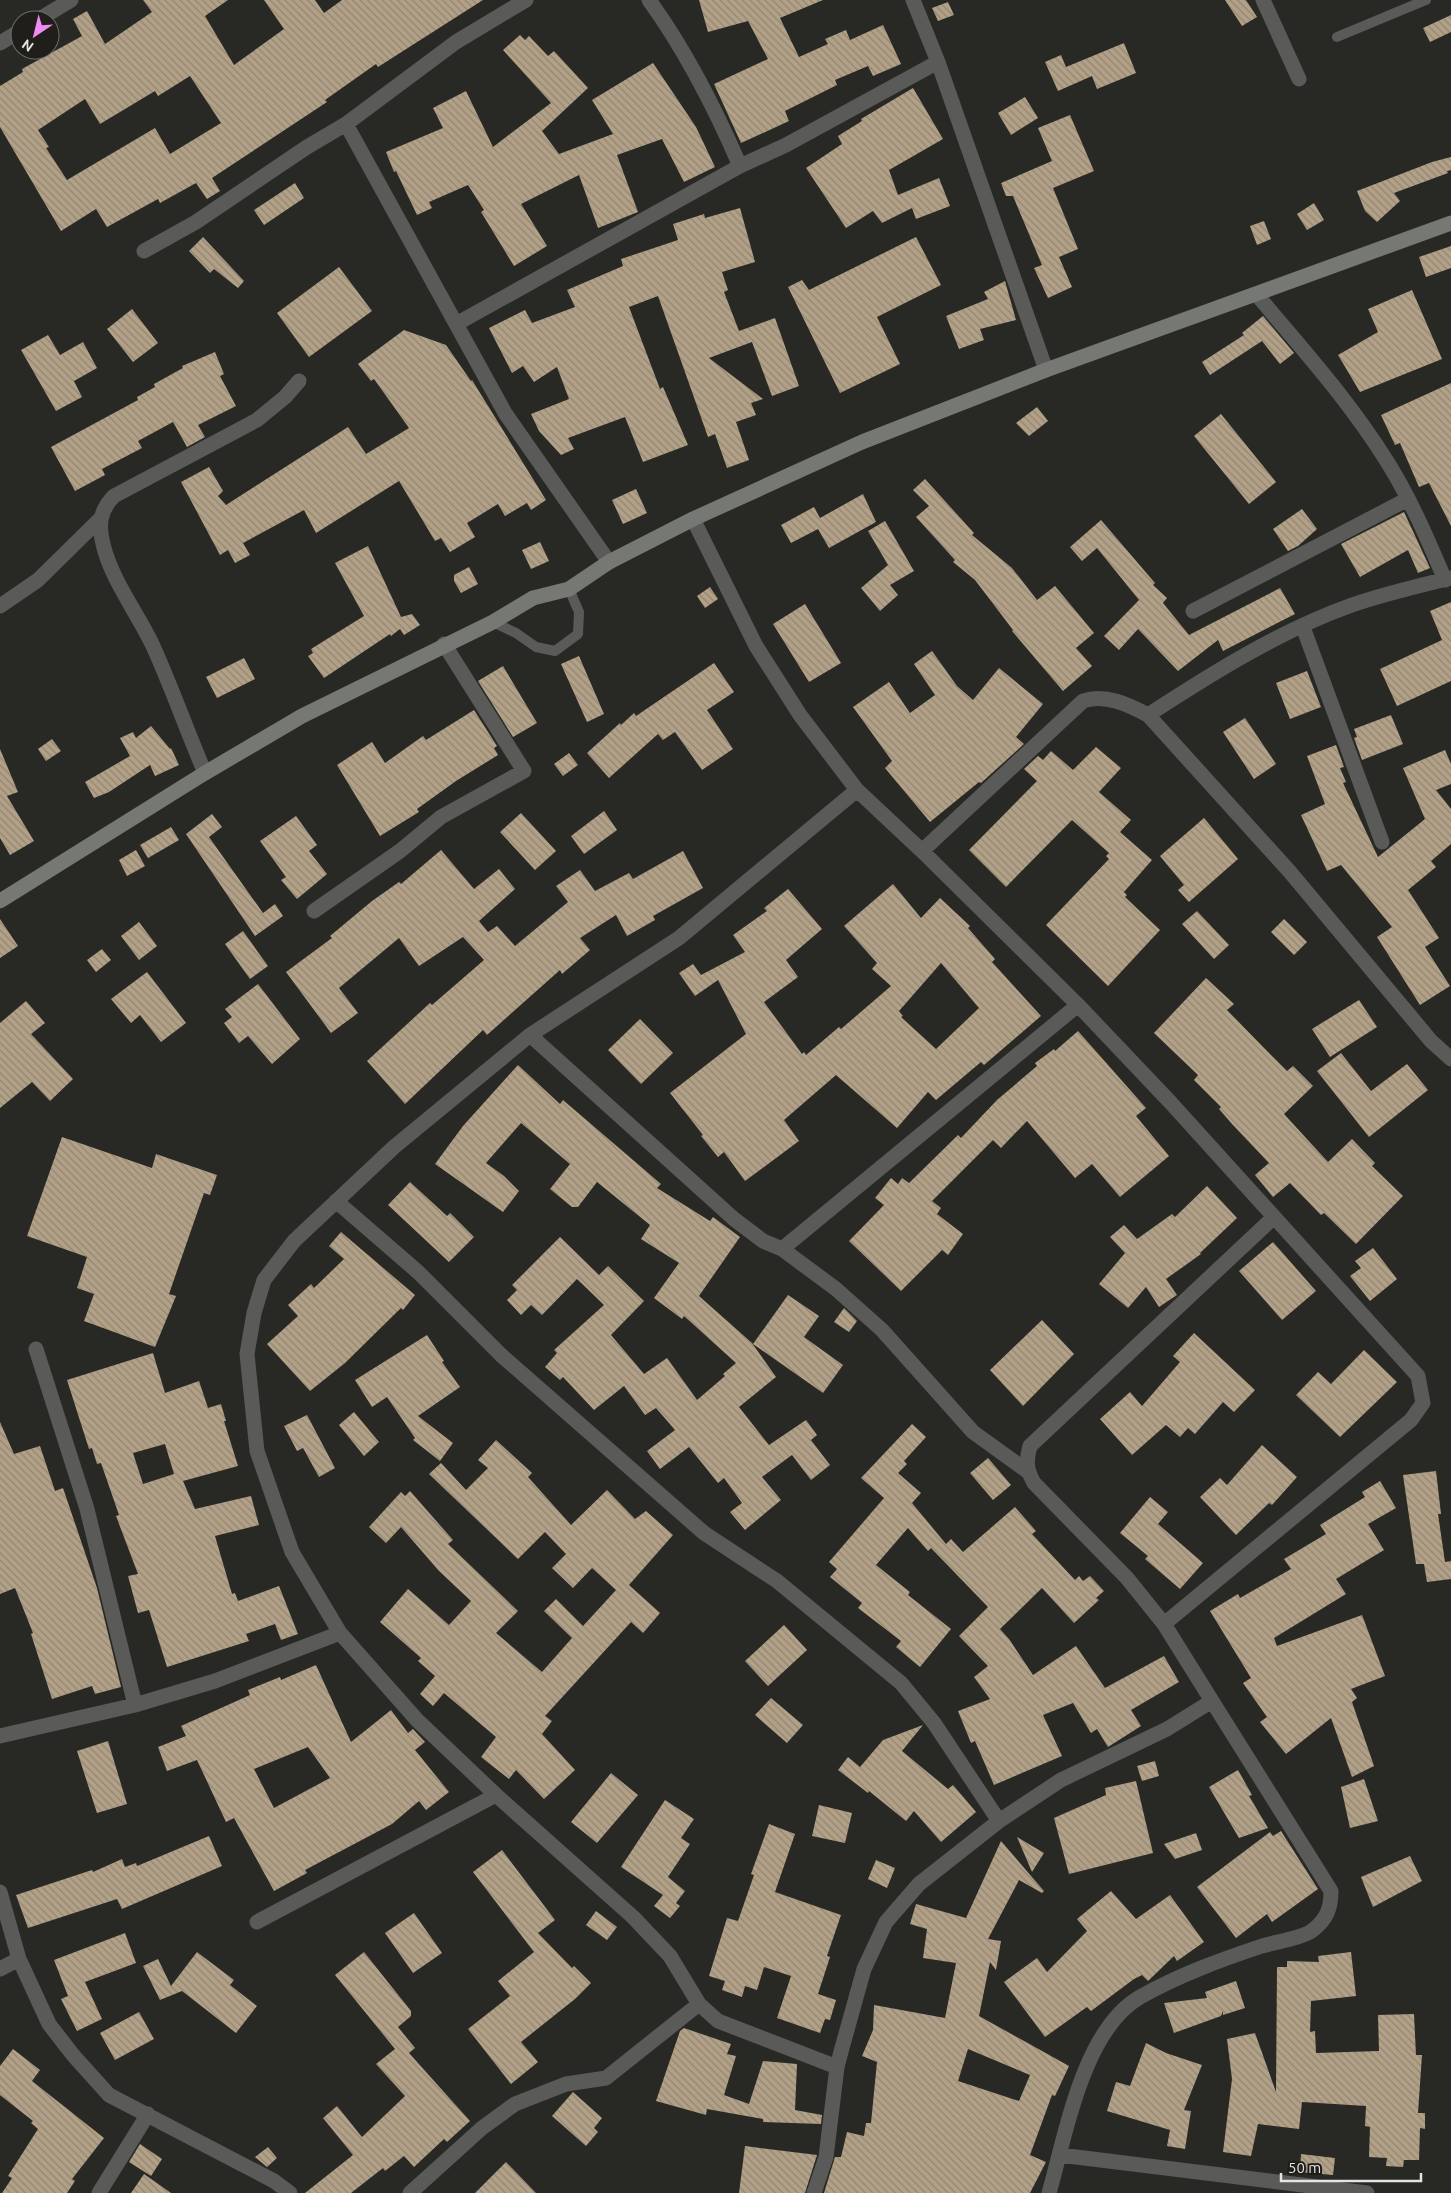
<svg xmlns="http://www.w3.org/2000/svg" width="1451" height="2193" font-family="Ubuntu,sans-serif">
<defs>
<pattern id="building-back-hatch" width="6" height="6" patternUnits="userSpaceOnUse" patternTransform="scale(1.25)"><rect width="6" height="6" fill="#b2a187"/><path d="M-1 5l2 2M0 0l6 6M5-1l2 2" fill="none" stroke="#918573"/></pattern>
</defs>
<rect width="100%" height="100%" fill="#282824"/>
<path fill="url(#building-back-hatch)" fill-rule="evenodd" d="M143,0h85l-23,16 29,49 50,-36 -20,-29h51l9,13 18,-13h141l-105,67 -2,-3 -51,36 2,2 -115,76 8,13 -13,8 -11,-16 -36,20 -2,-4 -51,28 -11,-18 -35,22 -61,-104v-41l23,-14 -1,-3 60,-33 -9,-17 14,-8 18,33 47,-32zM190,76l31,47 -51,31 -15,-26 -88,52 -21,-32 3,-1 -11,-17 47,-31 15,25 55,-33 3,5z
M699,0h124l-43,18 19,39 29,-13 -3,-5 21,-9 4,10 33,-15 18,39 -28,12 -5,-10 -33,14 2,5 -52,26 4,10 -48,22 -27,-59 54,-25 -20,-38 -40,11z
M1225,0h21l11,17 -15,9z
M948,2l6,13 -16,6 -6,-13z
M1451,15v17l-21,10 -7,-14z
M520,35l5,5 4,-4 19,20 6,-5 34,37 -46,43 17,23 54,-20 -21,-34 61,-37 43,64 19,40 -31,15 -22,-43 -45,16 21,57 -40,16 -19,-53 -58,29 26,42 -33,20 -33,-54 3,-2 -16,-25 -39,17 3,6 -15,7 -21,-44 -2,1 -8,-20 57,-24 -10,-20 33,-17 27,56 58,-44 -48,-53z
M1124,43l12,30 -39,16 -5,-13 -34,15 -13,-29 16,-7 5,12z
M913,88l30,51 -54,31 9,25 41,-17 11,28 -34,13 -4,-11 -30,15 -9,-12 -27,17 -40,-60 36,-24 -4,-8 24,-15 -1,-2z
M1025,97l13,21 -27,17 -13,-22z
M1070,115l24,56 -41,17 25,61 -19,8 13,30 -24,11 -14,-30 8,-3 -29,-69h-7l-5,-13 51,-22 -14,-33z
M1451,157v13l-4,1 1,2 -54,20 6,8 -23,21 -12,-11 -8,-20 75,-29z
M295,183l9,15 -40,27 -10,-15z
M1314,203l10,17 -17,10 -10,-16z
M740,208l15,54 -33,10 6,18 -4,2 15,39 36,-13 24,68 -27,10 -20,-54 -43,16 54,41 -12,4 5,12 -20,7 13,38 -22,8 -12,-34 -7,3 -50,-141 -29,11 31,82 3,-2 25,58 -45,17 -18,-45 -57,21 6,11 -13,6 -22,-24 -8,-17 38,-15 -12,-32 -23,15 -11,-16 -11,7 -23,-45 36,-18 7,13 43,-16 -8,-17 56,-24 -2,-7 57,-19 -5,-16 31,-10 1,4z
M1264,221l7,18 -14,6 -7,-19z
M203,237l41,44 -6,7 -24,-19 -4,4 -21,-22z
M916,237l25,48 -64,32 23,47 -60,29 -52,-106 14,-7 7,10z
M1451,246v22l-25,9 -7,-20z
M339,267l33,44 -63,46 -32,-44z
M1005,281l11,39 -36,9 4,11 -25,9 -13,-33 42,-17 -4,-7z
M1412,290l30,69 -82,33 -22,-37 40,-23 -10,-23z
M132,309l26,34 -25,19 -26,-33z
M1263,316l31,37 -14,11 -18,-23 -52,34 -8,-13 42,-27 -2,-2z
M404,330l42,15 25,36 1,-1 74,120 -15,10 -4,-7 -22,13 -7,-12 -31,19 8,14 -25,15 -9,-14 -6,3 -36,-60 -83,52 -12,-23 -61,33 7,12 -15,8 -7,-13 -8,5 -39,-73 28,-15 14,24 -5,5 8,9 122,-78 18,27 43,-26 -35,-49 -3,2 -13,-17z
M48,335l12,20 23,-13 14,26 -23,13 8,16 -26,14 -35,-61z
M215,352l9,22 -4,2 16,30 -38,19 7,12 -18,10 -14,-25 -35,19 4,7 -40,21 3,6 -30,16 -24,-44 87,-47 -1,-3 18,-10 -1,-3 29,-16 -1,-2z
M1451,383v143l-22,-43 -10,4 -19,-44 -5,2 -14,-30z
M1037,407l11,14 -19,15 -13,-13z
M1221,414l55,68 -27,22 -55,-68z
M925,479l49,54 -2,2 40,33 25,32 18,-14 39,47 -18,15 16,18 -29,25 -51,-60 1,-1 -38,-50 -22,-18 2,-2 -39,-43 13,-11 -16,-16z
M636,489l11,24 -24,11 -11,-24z
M863,494l13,28 -47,26 -11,-19 -27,14 -10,-18 33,-18 6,11z
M1302,509l15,20 -19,17 -10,5 -15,-22z
M1404,512l26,56 -12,5 -10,-23 -48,27 -19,-33z
M1101,520l54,63 -2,2 14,13 -4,5 26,32 91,-47 15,26 -72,37 -5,-11 -40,31 -40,-42 -19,21 -15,-14 35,-36 -42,-52 -15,13 -12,-14z
M885,521l29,50 -24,14 8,10 -18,16 -19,-23 27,-23 -20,-34z
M540,542l9,19 -18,8 -9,-19z
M368,546l33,71 11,-3 8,11 -16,10 -4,-6 -9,7 -1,-2 -66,44 -16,-22 5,-3 -2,-4 53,-33 -29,-53z
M469,567l9,17 -17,9 -7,-12v-6z
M710,587l8,12 -13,9 -8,-12z
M1451,602v79l-54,25 -17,-37 62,-29 -12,-29z
M805,604l36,59 -32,19 -36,-58z
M932,651l25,35 16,14 26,-32 44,36 -27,33 8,7 -43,39 -2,-1 -49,40 -45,-54 7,-7 -39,-54 36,-25 21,31 25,-18 -21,-31z
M579,656l25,58 -17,8 -26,-58z
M244,658l11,21 -38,19 -11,-21z
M714,663l20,29 -27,18 26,39 -31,21 -27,-38 -12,8 -5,-6 -49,44 -22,-25 33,-30 1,2 13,-12 2,3z
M503,666l34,57 -24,14 -35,-56z
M1307,671l14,36 -31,12 -14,-36z
M474,710l23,36 -3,2 4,7 -42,26 -39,28 2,3 -39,24 -43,-71 35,-23 13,21 38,-27 3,4z
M1391,715l12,29 -41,16 -8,-22 3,-1 -3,-8z
M1245,718l31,46 -22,15 -31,-47z
M151,726l19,23 1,-1 8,17 -24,11 -5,-11 -41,27 -15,6 -9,-16 45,-26 -10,-18 13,-6 3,6z
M52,739l9,12 -15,10 -8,-12z
M1336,745l8,22 -4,1 6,14 -3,1 35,74 47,-38 -22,-51 42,-18 6,14v20l-15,6 15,19v35l-20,17 5,6 -28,23 31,48 -14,9 25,39 -30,19 -43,-68 15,-10 -51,-62 -14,6 -26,-56 24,-11 -18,-48z
M1096,747l25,21 -22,24 32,28 -11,12 32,28 -28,32 3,3 -2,2 35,33 -52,56 -62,-61 63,-66 -3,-3 3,-3 -37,-33 -66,67 -37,-37 68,-69 -13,-12 14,-13 5,4 8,-9 22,19z
M0,749l18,43 -11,4 27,45 -24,14 -10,-17z
M569,753l9,12 -15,11 -9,-12z
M604,811l13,19 -33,24 -13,-18z
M521,813l35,38 -21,19 -35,-38z
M212,814l10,13 -13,10 54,76 12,-9 8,12 -28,20 -69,-102z
M296,816l21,29 -8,6 18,23 -30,25 -16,-19 5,-3 -26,-36z
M1204,818l34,41 -49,43 -11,-12 6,-5 -24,-29z
M171,827l8,13 -31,18 -8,-13z
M136,850l9,16 -18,10 -8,-16z
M441,850l33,39 25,-20 16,20 -36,32 9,11 9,-6 18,20 53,-44 -12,-16 24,-16 15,21 34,-18 4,6 50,-28 20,37 -50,28 2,4 -28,16 -11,-21 -36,23 10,12 -28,24 -2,-4 -73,65 -4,-5 -78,74 -38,-43 63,-58 2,2 52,-45 -21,-23 -44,29 -20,-28 -60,50 19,25 -27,20 -45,-61 46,-34 -2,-2 42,-35 27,-19 2,2z
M893,884l28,34 19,-20 30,28 -2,2 27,31 -3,3 49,54 -57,49 -3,-3 -45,38 -8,-8 -31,36 -61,-53 -52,45 15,21 -54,40 -21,-29 -6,5 -17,-21 2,-1 -33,-42 76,-59 -28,-54 -23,16 -16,-23 14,-9 8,11 44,-23 -12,-17 34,-24 -3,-3 24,-19 34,40 -36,31 12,17 -34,25 38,52 2,-2 2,3 33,-28 2,2 50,-43 -19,-17 5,-6 -33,-37zM941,963l38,45 -43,41 -35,-32 2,-1 -4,-5z
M1197,911l32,34 -15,14 -32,-35z
M0,919l18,27 -18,12z
M1284,919l23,23 -13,13 -23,-23z
M139,922l18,24 -18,14 -18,-24z
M243,931l25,35 -18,13 -25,-35z
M102,949l9,11 -15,12 -9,-12z
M147,972l39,51 -25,19 -21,-27 -9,8 -20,-24z
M1206,978l28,26 -7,6 41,42 19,19 6,-5 20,20 -29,28 44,48 24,-23 23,24 -3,3 31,30 -47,48 -32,-31 -3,2 -31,-32 -17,14 -18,-22 14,-12 -37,-39 -13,-15 2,-2 -27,-27 4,-5 -44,-42z
M258,984l42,55 -28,25 -24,-28 -9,7 -15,-20 8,-6 -7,-8z
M1359,1000l18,27 -47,30 -18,-28z
M26,1001l19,22 -14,11 42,45 -23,22 -18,-19 -32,26v-85z
M640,1019l33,34 -32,31 -33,-34z
M1078,1031l68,77 -10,8 33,40 -49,41 -28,-33 -17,14 -48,-57 -26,27 -8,-8 -61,61 9,7 -4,6 26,20 -15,21 -6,-5 -41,41 -52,-50 35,-36 -9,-7 16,-20 7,6 4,-6 7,5 49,-48 3,3 36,-38 40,-34 -2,-3 19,-14 1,2z
M1341,1053l30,38 36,-27 21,26 -59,47 -52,-66z
M518,1065l42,39 3,-4 98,84 -4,4 53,33 3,-4 27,20 -41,59 53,47 24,34 -37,30 30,38 37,-25 11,15 -6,5 19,25 -19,15 -19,-25 -30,22 19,23 -36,30 -15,-18 12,-9 -18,-25 -6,5 -29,-36 -29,22 -13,-18 28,-21 -19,-22 -11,7 -21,-29 -30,24 -31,-33 -3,3 -15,-13 12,-14 -3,-3 50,-45 -27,-26 -35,36 -11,-10 -10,10 -14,-15 10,-10 -5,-5 48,-48 39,38 9,-9 36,35 -33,34 33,39 23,-16 30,42 28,-24 -2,-2 13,-11 -52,-47 -2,3 -28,-21 25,-35 -38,-24 9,-14 -53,-43 -19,25h-6l-22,-18 20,-25 -49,-41 -35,40 18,13 15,15 -16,21 -68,-48 28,-38z
M62,1137l90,31 4,-14 61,21 -7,20 -6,-2 -35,101 7,2 -21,51 -71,-26 10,-27 -17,-6 10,-31 -60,-21z
M410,1182l37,34 3,-3 24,24 -25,25 -61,-57z
M1207,1186l30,32 -37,35 1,1 -35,25 11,16 -18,12 -13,-20 -18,21 -29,-24 26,-31 -15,-16 14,-12 13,14 35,-25 3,3z
M341,1232l74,63 -12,15 -2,-2 -56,55 -35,28 -43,-47 31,-28 -10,-11 23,-21 3,4 30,-29 -15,-13z
M1273,1242l43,49 -34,29 -43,-49z
M1373,1248l24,31 -27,22 -20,-25 11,-8 -6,-7z
M788,1295l31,21 -15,21 39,28 -20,28 -70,-49z
M844,1308l13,13 -8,11 -15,-10z
M1042,1320l32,34 -51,52 -33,-36z
M1194,1333l61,57 -21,22 -11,-10 -28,32 -7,-6 -8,9 -14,-12 -34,30 -32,-36 30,-27 12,14 38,-44 -7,-6z
M427,1335l17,26 -2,1 18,25 -42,29 35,27 -13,18 -27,-21 2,-2 -28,-41 -15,10 -17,-27z
M1364,1350l33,32 -57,55 -44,-42 22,-23 13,12z
M153,1353l12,40 34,-12 9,27 13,-4 5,17h-2l14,45 -55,15 12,28 56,-13 8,29 -44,11 17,58 3,-1 3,8 41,-15 19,48 -17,6 -6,-16 -29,10 3,7 -82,26 -18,-57 -11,3 -10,-37 10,-2 -22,-58 3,-1 -18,-52 -4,1 -5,-16 -3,1 -22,-69zM165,1444l9,30 -31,10 -10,-31z
M354,1412l25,30 -15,14 -25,-31z
M307,1415l28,53 -16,9 -16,-29 -6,3 -13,-25z
M0,1422l14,32 26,-8 15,45 8,-3 34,100 24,99 -26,7 -3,-8 -40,13 -21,-65 2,-1 -18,-45 -15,6z
M912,1424l14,13 -22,24 3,3 -9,9 23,20 -9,10 34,41 5,-5 12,13 52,-45 21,24 -4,3 43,46 4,-4 4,5 7,-5 14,15 -8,7 3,2 -25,23 -32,-35 -42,41 9,10 24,36 43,-29 29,42 59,-32 15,26 -48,28 10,16 -33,21 -11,-18 -6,4 -18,-30 -30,12 19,41 -68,29 -19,-44 -4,2 -13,-32 32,-12 -16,-22 14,-11 -29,-30 29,-29 -57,-59 -3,3 -20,-23 -32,37 34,27 -2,3 43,34 -31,38 -24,-20 5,-6 -43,-33 4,-5 -32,-26 7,-8 -8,-7 55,-64 -23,-20z
M496,1440l36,33 -4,4 43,48 36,-35 28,29 11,-8 27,24 -44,50 31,28 -17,20 -12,-11 -86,94 7,5 -10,13 33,36 -31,29 -28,-29 -7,9 -28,-22 15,-20 -52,-44 -11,13 -13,-12 15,-18 -17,-15 3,-3 -41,-36 28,-33 41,36 22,-24 -32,-30 -38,-44 -15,16 -17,-16 32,-35 4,4 5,-5 43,49 -5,4 70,67 -22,22 46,39 30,-34 -28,-27 12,-12 27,27 33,-36 -24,-22 -19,20 -21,-20 14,-14 -21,-22 -27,27 -89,-85 12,-11 25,27 22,-22 -10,-8z
M1262,1445l35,32 -25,28 -3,-2 -33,32 -36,-38 20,-19 7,7z
M988,1458l23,27 -18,15 -23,-27z
M1436,1471l5,43h-3l7,48 6,-1v18l-24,3 -3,-18h-8l-13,-89z
M1380,1481l16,27 -28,16 16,26 -48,29 10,15 -72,44 3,8 85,-31 23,61 -34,13 6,9 -5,4 22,64 -22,11 -21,-59 -45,36 -26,-32 7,-5 -24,-34 8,-5 -41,-67 28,-17 2,4 51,-29 -7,-10 42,-25 -6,-9 45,-28 -3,-5z
M1150,1497l18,15 -10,12 45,39 -23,26 -35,-30 3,-3 -28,-23z
M784,1625l23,25 -39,36 -23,-25z
M316,1665l35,77 40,-32 17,23 5,-4 12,13 -10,8 34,42 -23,18 -7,-9 -27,23 -87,46 2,3 -33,18 -40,-73 -8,4 -29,-62 -30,11 -9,-24 28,-11 -5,-10 69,-31 -2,-5 32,-13 1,3zM308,1747l22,31 -56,30 -20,-39z
M771,1698l32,27 -16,18 -32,-28z
M923,1725l-21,26 46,38 5,-4 23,27 -35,30 -27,-31 -8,10 -37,-30 -1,2 -30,-23 10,-13 12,10 23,-27z
M108,1741l19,63 -30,9 -20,-62z
M1155,1761l4,15 -17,5 -5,-15z
M1238,1770l14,25 -3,1 19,32 -29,10 -30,-51z
M611,1773l27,22 -41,48 -26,-21z
M1364,1779l14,42 -28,7 -9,-41z
M1136,1781l17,72 -84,21 -15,-56 52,-23 -1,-7z
M665,1800l29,19 -13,19 9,6 -22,33 17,14 -9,12 4,3 -10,12 -16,-12 9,-11 -42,-28z
M819,1805l33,8 -7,30 -33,-7z
M769,1824l26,10 -20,58 66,23 -14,41 3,1 -12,37 18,6 -6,20 -5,-1 -5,14 -43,-15 14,-42 -27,-9 -7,23 -12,-4 -3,11 -20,-7 3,-9 -16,-5 18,-58 11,3 16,-46 -3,-1z
M1281,1831l37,58 -46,33 -5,-8 -31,24 -39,-51 73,-55 3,4z
M1196,1833l6,17 -27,9 -11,-15z
M209,1836l13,30 -100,43 -5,-10 -89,29 -12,-33 76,-25 1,2 29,-13 3,8 11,-4 1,3z
M1017,1837l27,16 -12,19z
M1001,1841l43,50 -2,2 -23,-13 -31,59 13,2 -5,29 -6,-8 -11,54 90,50 -14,30 -3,-1 -22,60 16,7 -16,31h-206l11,-36h6l6,-25 17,4 2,-13h5l6,-61 -15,-6 11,-26 1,-25 71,13 11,-55 -33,-5 4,-29 -17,-5 6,-20 50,14zM968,2049l62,26 -11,26 -61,-20z
M502,1850l53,70 -17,13 34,35 2,-2 17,17 -16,16 -54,43 17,20 -27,22 -43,-55 42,-33 -12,-15 36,-29 -61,-80z
M1410,1856l12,25 -49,26 -12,-30z
M876,1860l19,8 -8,20 -19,-9z
M1111,1891l25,28 34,-24 34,47 -27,19 -3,-5 -26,25 -6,-6 -8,4 -43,32 -4,-4 -42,30 -41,-55 33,-24 10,14 40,-41 -10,-12z
M596,1911l21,16 -10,13 -21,-15z
M414,1913l28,40 -29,20 -28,-40z
M125,1933l11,30 -51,19 17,37 -25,12 -16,-32 7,-3 -14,-36z
M197,1952l37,28 -4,5 27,21 -21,27 -54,-42 -22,9 -17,-34 15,-7 13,27z
M364,1952l47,59v5l-13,11 17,21 -6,5 61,68 -23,21 -3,-3 -30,28 -10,-11 -19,15 -2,-3 -32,25h-46l48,-38 -30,-37 14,-12 25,31 43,-41 -29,-32 19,-15 -60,-74z
M1351,1952l5,44 -45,5 -1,31 5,-1 1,22 63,-2 -1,-36 36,-1 2,41h6l-4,58h7v16l-5,-1 -1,32h-15l-1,7 -17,-1 1,-8 -18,-1 1,-30 -5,-1 1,-20 -64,-4 -3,27 -41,-5 -7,32 -28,-4 9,-73 -5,-40 28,-6 21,59 1,-125h10v-6l32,1 -1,-6z
M1236,1981l9,27 -22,7v-4l-2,5 -47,17 -10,-30 43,-5 -2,-6z
M139,2012l15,27 -39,21 -15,-27z
M684,2028l47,16 -4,10 9,2 -12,39 25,9 14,-43 34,3 -2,46 27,5 -1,9 -58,-2v-3l-56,-10 -1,6 -50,-14 24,-70z
M1146,2043l20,10 36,12 -18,45 7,1 -6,38 -18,-3 3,-16 -63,-19 9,-29 14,4z
M13,2049l27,21 -8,11 72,57 -32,41 3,2 -8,12h-65l10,-15 -4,-2 30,-47 -7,-6 2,-2 -33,-26v-29z
M573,2092l29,26 -8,10 4,4 -12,14 -34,-30z
M140,2144l22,15 -11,17 -22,-14z
M745,2146l72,9 -12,38h-66z
M268,2147l9,11 -10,9 -12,-10z
M1301,2154l34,4 -2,17 -33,-3z
M506,2162l30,31h-61z
M144,2174l27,19h-40z"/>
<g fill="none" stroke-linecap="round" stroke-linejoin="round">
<path stroke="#5a5b59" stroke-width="10" d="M1337,37l89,-37
M493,622l23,11 20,14 19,4 23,-17 1,-22 -10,-23"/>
<path stroke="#5a5b59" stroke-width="15" d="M649,0c37,51 66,108 91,166
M913,0l25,62 108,308
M1263,0l36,79
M38,20l33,-20
M0,43l20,-12
M346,124l159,289 104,149
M144,251l52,-29 111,-75 39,-23 110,-82 70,-42
M1256,294c46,54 94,108 132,169 23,37 40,77 57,117
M456,324l284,-158 46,-21 152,-83
M693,519l63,127 44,69 57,75 65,61 156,154 93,98 247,273 5,27 -12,17 -247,204
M0,606l38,-26 62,-61
M1193,611l215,-112
M1303,627l79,215
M1148,715c63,-41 133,-85 204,-110 32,-11 66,-19 99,-27
M205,773c-18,-42 -33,-85 -52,-127 -15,-32 -42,-67 -50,-102 -5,-19 -3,-34 11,-48l143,-76 28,-23 14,-16
M922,851l161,-150c22,-8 46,4 65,14l142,157 141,169 20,18
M314,911l86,-60 41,-34 83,-46 -80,-127
M530,1035l204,184 29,22 19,8 54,40 46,41 91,102 54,39
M336,1201l82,71 83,83 203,178 73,48 124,102 33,40 65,98
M782,1249l296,-244
M36,1349l51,160 48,196
M0,1736l135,-31 80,-24 125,-48
M0,1892l19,67 30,65 24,31 36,40 165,86 16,12
M257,1922l239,-127
M0,1969l19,-10
M837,2067l-119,-46 -19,-17 -29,-48 -37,-39 -137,-122 -79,-75 -77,-87 -48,-81 -35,-101 -10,-97 7,-41 10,-33 30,-39 100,-94 136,-112 149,-97 178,-148
M1060,2155l307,38
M99,2193l49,-79
M410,2193l72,-65 33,-24 51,-20 40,-6 93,-74
M814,2193l12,-36 11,-90 5,-19 22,-79 22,-47 33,-38 80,-63 62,-41 106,-51 45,-28 -48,-77 -37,-46 -93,-95c-8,-14 -8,-22 -4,-37l244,-229
M1049,2193c17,-59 34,-163 91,-196 39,-22 80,-37 122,-51 13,-4 41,-8 51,-16 14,-11 18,-22 18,-39l-119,-190"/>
<path stroke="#767874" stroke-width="15" d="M0,901l205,-128 97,-57 191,-94 40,-24 36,-9 40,-27 84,-43 169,-77 184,-72 405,-147"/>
</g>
<g transform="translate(35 35) rotate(215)"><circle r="24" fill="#1f1e1a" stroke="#6e6d6a"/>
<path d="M0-4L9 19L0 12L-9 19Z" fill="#f08bf5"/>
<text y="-8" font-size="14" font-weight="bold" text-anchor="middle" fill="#e4e4e1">N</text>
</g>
<path d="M1281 2173v8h140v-8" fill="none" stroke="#e4e4e1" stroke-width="2.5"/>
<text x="1288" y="2173" font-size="15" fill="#e4e4e1" stroke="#1f1e1a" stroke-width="4" paint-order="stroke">50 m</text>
</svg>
